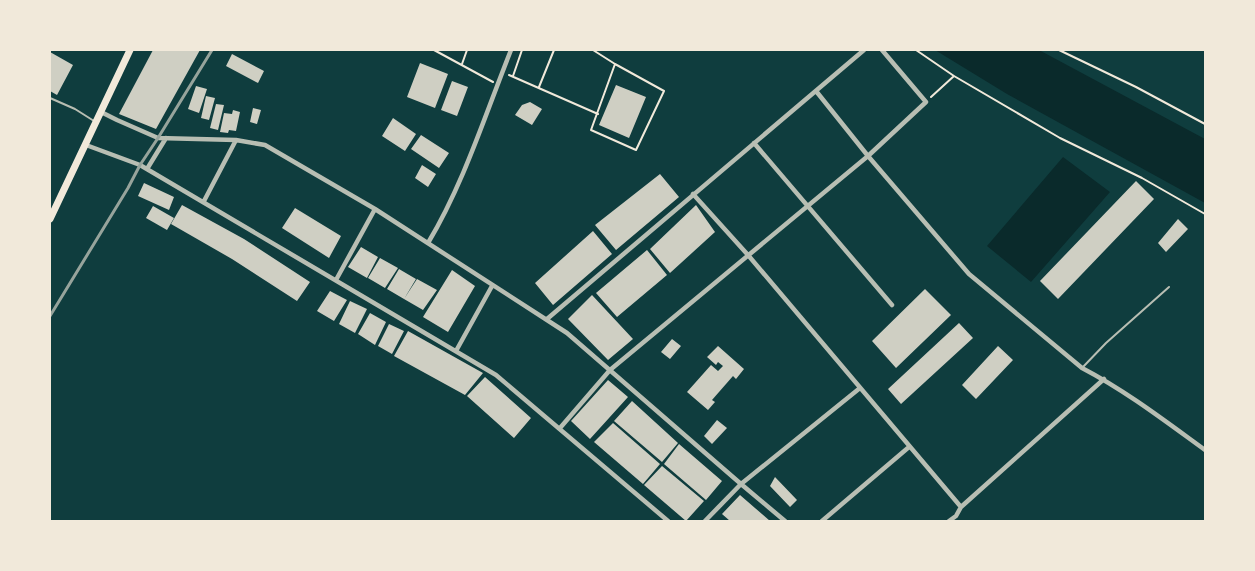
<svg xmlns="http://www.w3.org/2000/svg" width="1255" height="571" font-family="Poppins,sans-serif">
<rect width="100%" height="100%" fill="#0f3d3e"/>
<path fill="#0a2a2b" d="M935,50h104l166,89v64l-198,-109z
M1063,157l47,35 -79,90 -44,-36z"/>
<path fill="#cfcfc3" d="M153,50h47l-44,79 -37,-15z
M50,52l23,13 -16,30 -7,-4z
M232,54l32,17 -6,12 -32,-17z
M420,63l28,11 -13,34 -28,-11z
M452,81l16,6 -11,29 -16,-6z
M616,85l30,12 -17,41 -30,-13z
M196,86l11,3 -8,24 -11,-4z
M206,96l9,2 -6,22 -8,-2z
M530,102l12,7 -10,16 -17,-10 7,-10z
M216,104l8,1 -6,25 -8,-2z
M253,108l8,2 -4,14 -7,-2z
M233,110l7,2 -4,19 -7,-1 -1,3 -8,-1 4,-19 8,1z
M393,118l23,16 -11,17 -23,-15z
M421,135l28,18 -10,15 -28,-19z
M422,165l14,9 -8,13 -13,-9z
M660,174l19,23 -63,53 -21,-25z
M1136,181l18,18 -96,100 -18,-18z
M144,183l30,14 -5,13 -31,-14z
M182,205l62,34 66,43 -13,19 -65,-42 -61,-35z
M696,205l19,27 -45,41 -20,-24z
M153,206l21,12 -7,12 -21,-12z
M295,208l46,28 -12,22 -47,-30z
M1178,219l10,10 -22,23 -8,-9z
M593,231l19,23 -59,51 -18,-22z
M361,247l17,10 -11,21 -19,-11z
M647,250l20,25 -50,42 -21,-24z
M380,258l18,10 -13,20 -17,-10z
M399,269l17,10 -12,20 -17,-10z
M452,270l23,16 -27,46 -25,-15z
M417,279l20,11 -14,20 -19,-11z
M925,289l26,26 -55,53 -24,-27z
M330,291l17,9 -13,21 -17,-10z
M592,295l41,44 -25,21 -40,-41z
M350,301l17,8 -12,24 -16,-9z
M370,313l16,9 -11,23 -17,-11z
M959,323l14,15 -72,66 -13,-15z
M389,324l15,7 -12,23 -14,-8z
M408,331l75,42 -18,22 -71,-39z
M672,339l9,7 -11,13 -9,-7z
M718,346l26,23 -8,10 -3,-3 -21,24 3,2 -7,8 -21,-18 24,-27 7,6 5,-5 -5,-4 -2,3 -9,-8z
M998,346l15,14 -37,39 -14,-14z
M485,377l46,41 -17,20 -47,-42z
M608,380l20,17 -38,42 -19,-18z
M632,401l46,42 -16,19 -48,-41z
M717,420l10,8 -15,16 -8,-8z
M613,423l47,41 -17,20 -49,-42z
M679,444l43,37 -16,19 -42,-36z
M662,466l42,35 -18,20 -42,-36z
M775,477l22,23 -7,7 -20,-21z
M740,495l30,26h-40l-8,-7z"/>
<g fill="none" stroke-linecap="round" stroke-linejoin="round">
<path stroke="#f1e9da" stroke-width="2" d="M434,50l59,32
M593,50l22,14
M916,50l38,26
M1059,50l77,37 69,37
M462,64l5,-14
M615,64l49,27 -28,59 -45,-20z
M509,75l89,39
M513,76l9,-26
M539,87l15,-37
M931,97l23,-21 106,62 82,40 63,36"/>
<path stroke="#b8beb3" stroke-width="2" d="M50,98l25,11 19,12
M1082,368l24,-25 63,-56"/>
<path stroke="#b8beb3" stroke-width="4.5" d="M816,91l52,65 101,118 113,94c44,23 83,53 123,82
M101,112l16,8 41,18 78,2 29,5 110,64 192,124 174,151 44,37
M754,143l138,162
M86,145l54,20 356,210 172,146
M147,169l19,-31
M693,194l55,61 213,252 -5,9 -7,5
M204,201l32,-61
M428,243c36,-60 57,-128 83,-193
M336,280l39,-71
M547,319l317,-269
M456,351l36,-65
M560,428l50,-58 258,-214 58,-54 -44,-52
M961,507l143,-128
M705,521l36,-37 119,-96
M822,521l87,-74"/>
<path stroke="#f1e9da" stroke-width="7" d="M50,219l80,-169"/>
<path stroke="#97a49c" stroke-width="3" d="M50,316l78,-128 12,-23 18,-27 54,-88"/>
</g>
<rect width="1255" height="571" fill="none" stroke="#f1e9da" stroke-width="102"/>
</svg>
